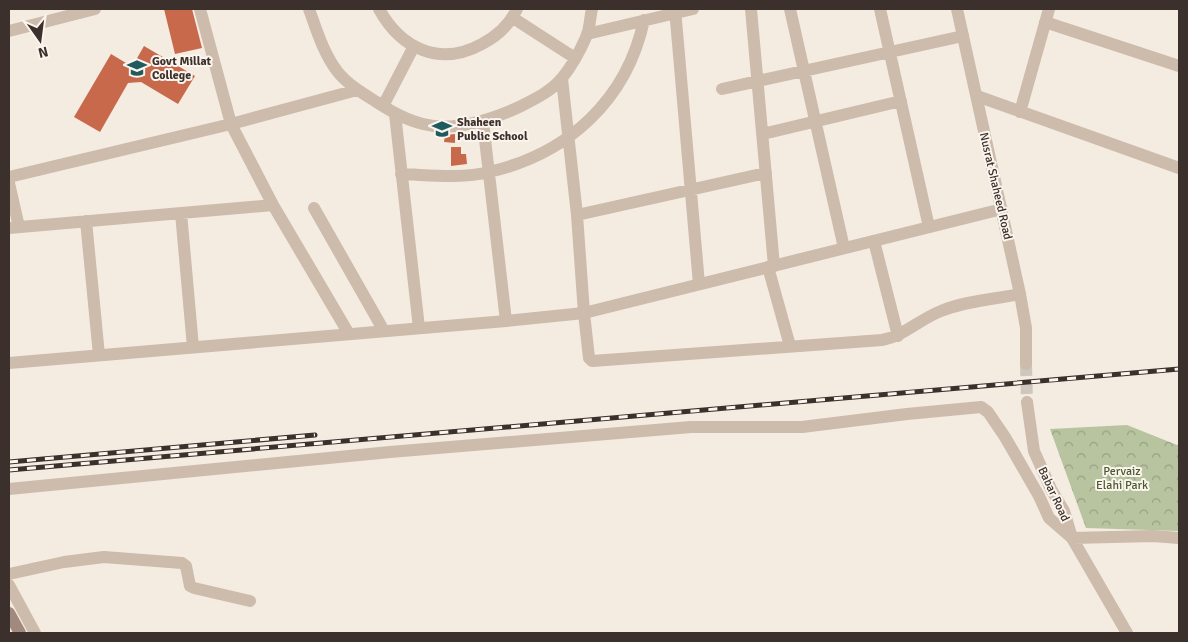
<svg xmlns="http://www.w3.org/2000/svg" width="1188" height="642" font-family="Signika,sans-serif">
<defs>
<pattern id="park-crowns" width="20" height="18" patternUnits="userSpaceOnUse" patternTransform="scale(1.25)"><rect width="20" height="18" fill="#b8c4a0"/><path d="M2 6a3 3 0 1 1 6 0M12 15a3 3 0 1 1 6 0" fill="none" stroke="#97a083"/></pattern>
</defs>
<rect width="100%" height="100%" fill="#f4ebe1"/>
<path fill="url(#park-crowns)" d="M1127,425l50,20 2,-1v87l-93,-3 -36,-99z"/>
<path fill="#c8694b" d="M164,9h28l10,39 -27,6z
M144,46l51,30 -17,28 -37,-22 -13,1 -28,49 -26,-15 37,-63 15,9 10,-3z
M455,134v9l-11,-1 1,-7z
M451,147h10v7h5l1,10 -16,2z"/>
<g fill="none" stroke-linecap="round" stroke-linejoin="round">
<path stroke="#cfc6bd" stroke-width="12" stroke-dasharray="12 6" stroke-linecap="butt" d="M1026,364l1,38"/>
<path stroke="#cdbbac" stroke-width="12" d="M200,9l31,115 42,81 76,129
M309,9c8,22 14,43 28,62 10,13 25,22 38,30 15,10 31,19 48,23 30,8 68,-4 96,-17 14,-7 33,-16 43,-29 10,-12 19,-29 25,-43 3,-8 3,-18 5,-26
M379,9c22,40 61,58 103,35 15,-8 28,-20 35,-35
M675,9l24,275
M751,9l23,257
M790,9l54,239
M880,9l49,218
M513,18l62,40
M1045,22l134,44
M9,31l86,-22
M587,34l106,-25
M562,79l15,136 7,98 5,45 3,3 290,-21c22,-4 38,-21 59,-29 24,-10 54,-12 79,-17
M722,89l241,-53
M977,96l202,72
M383,106l31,-60
M1020,112l29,-103
M395,114l24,214
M483,122l23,199
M763,134l138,-33
M401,174c29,1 60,5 88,-2 79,-18 138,-72 155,-152
M9,177l222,-53 126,-34
M9,183l10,44
M314,208l70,123
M181,213l12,134
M577,215l189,-42
M86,221l13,134
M9,228l264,-23
M874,241l24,95
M768,267l22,79
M9,489l381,-37 301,-25h111l105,-13 74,-7 7,5 17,25 34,59 10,22 23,20
M9,574l55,-12 40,-5 78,6 4,3 4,20 4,2 56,13
M9,585l26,48"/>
<path stroke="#cdbbac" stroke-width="12" d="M957,9l63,285 6,34v36
M9,363l497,-42 78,-8 418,-104
M1027,402l7,49 17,38 13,22 8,27 81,-2 26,2
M1072,538l55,95"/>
<path stroke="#a18a7d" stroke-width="12" d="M9,613l11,20"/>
<defs>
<path id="rail" d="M9,462l306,-27
M9,470l1170,-101"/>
</defs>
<use href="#rail" stroke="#3b302b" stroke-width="5"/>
<use href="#rail" stroke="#fbf5ee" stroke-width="3" stroke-dasharray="9" stroke-linecap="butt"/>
</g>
<defs>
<symbol id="school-bare" viewBox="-9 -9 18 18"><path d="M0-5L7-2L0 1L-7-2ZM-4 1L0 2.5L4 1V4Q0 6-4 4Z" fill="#1f5a5e" stroke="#fbf5ee" stroke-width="2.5" paint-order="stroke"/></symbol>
</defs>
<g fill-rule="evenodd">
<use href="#school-bare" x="123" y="54" width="28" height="28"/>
<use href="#school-bare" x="428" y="115" width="28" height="28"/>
</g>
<g text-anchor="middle" stroke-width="4" stroke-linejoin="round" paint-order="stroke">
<g font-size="12" font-weight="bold" fill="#3b302b" stroke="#fbf5ee" text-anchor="start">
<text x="152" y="65">Govt Millat<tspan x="152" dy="14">College</tspan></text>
<text x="457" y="126">Shaheen<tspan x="457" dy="14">Public School</tspan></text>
</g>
<g font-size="12" fill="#3b302b" stroke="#fbf5ee">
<text transform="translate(996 186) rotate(77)" y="4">Nusrat Shaheed Road</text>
<text transform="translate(1054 494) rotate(65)" y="4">Babar Road</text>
</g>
<g font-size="12" fill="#4a5a2e" stroke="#fbf5ee">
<text x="1122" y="475">Pervaiz<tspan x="1122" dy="14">Elahi Park</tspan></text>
</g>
</g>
<rect width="1188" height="642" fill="none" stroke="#3b302b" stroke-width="20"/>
<g transform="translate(40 40) rotate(166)" stroke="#fbf5ee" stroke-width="4" paint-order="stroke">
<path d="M0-4L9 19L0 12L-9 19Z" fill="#3b302b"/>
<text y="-8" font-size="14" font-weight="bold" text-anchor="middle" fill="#3b302b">N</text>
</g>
</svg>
